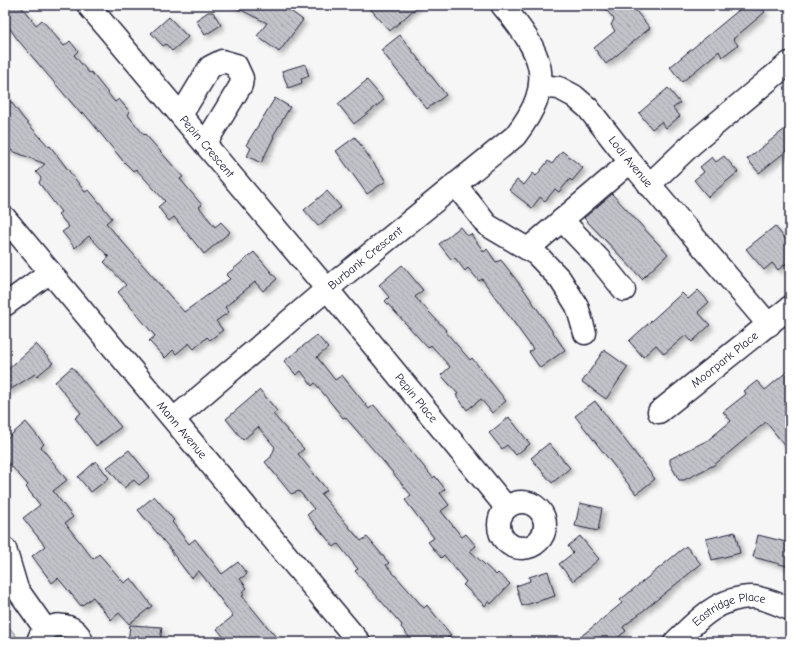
<svg xmlns="http://www.w3.org/2000/svg" width="795" height="647" font-family="'Comic Neue',sans-serif">
<defs>
<pattern id="building-back-hatch" width="6" height="6" patternUnits="userSpaceOnUse"><rect width="6" height="6" fill="#c2c2c9"/><path d="M-1 5l2 2M0 0l6 6M5-1l2 2" fill="none" stroke="#a6a6ae"/></pattern>
<filter id="shadow"><feDropShadow dx="3.5" dy="3.5" stdDeviation="2" flood-color="#0004"/></filter>
</defs>
<rect width="100%" height="100%" fill="#f6f6f7"/>
<filter id="ink" filterUnits="userSpaceOnUse"><feTurbulence type="fractalNoise" baseFrequency=".025" numOctaves="2"/><feDisplacementMap in="SourceGraphic" scale="8" xChannelSelector="R" yChannelSelector="G"/><feConvolveMatrix kernelMatrix="1 2 1 2 8 2 1 2 1" color-interpolation-filters="sRGB"/></filter>
<g filter="url(#ink)">
<path fill="#d7d7db" stroke="#7c7c8b" d="M5,622l16,20h-16z"/>
<path fill="url(#building-back-hatch)" stroke="#22223b" filter="url(#shadow)" d="M5,5h15l16,20 6,-5 22,26 6,-5 8,10 -4,4 15,18 2,-1 24,30 4,-3 11,13 -3,2 17,21 1,-1 38,43 -3,2 22,26 -3,2 16,20 6,-5 9,10 -26,22 -30,-37 -5,4 -11,-14 7,-6 -29,-32 -3,2 -10,-10 -40,-49 -2,2 -63,-74 -13,-18z
M231,5h51l21,15 -24,32 -22,-16 10,-13z
M367,5h52l-29,26z
M602,5h29l19,23 -44,36 -12,-16 21,-17 -4,-6 3,-6z
M745,5h14l6,7 -32,27 5,6 -16,12 -3,-6 -37,31 -12,-15z
M208,12h5l8,13 -16,10 -9,-15z
M169,17l19,20 -16,14 -6,-7 -3,2 -12,-13z
M400,35l46,60 -19,14 -46,-59z
M305,64l4,12 -8,3 1,4 -14,5 -6,-17z
M367,80l17,20 -30,24 -16,-20z
M668,88l12,15 -7,5 7,8 -14,12 -5,-6 -9,7 -13,-16z
M5,94l19,25 25,28 1,-1 35,46 4,-2 23,28 -6,5 78,89 46,-33 -4,-4 28,-23 23,27 -14,12 -8,-9 -30,25 4,5 -13,9 7,9 -13,10 -3,-3 -13,12 -5,-6 -13,11 -3,-4 -8,8 -16,-17 6,-5 -37,-44 8,-7 -22,-23 5,-5 -20,-21 -14,12 -13,-16 7,-5 -11,-13 3,-2 -22,-29 2,-5 -5,-6 9,-8 -40,-16z
M275,98l15,9 -17,29 1,1 -13,26 -14,-7 4,-8 -5,-3z
M790,125v23l-31,25 -12,-14z
M355,137l31,44 -19,13 -31,-43z
M562,151l21,17 -11,13 -2,-2 -11,13 -4,-3 -10,12 -5,-4 -8,11 -23,-18 8,-10 7,5 9,-12 3,3 12,-15 4,3z
M724,156l14,16 -30,25 -14,-17 10,-8 -4,-5 12,-10 4,5z
M327,191l14,16 -23,19 -14,-16z
M612,194l56,60 -26,25 -58,-61z
M775,226l15,19v15l-12,10 -6,-7 -8,7 -18,-21z
M460,227l7,9 4,-2 13,18 3,-3 9,13 5,-2 24,31 40,59 -25,18 -11,-16 4,-3 -51,-70 -3,2 -11,-13 -3,3 -10,-13 -4,1 -12,-15z
M402,265l21,25 -8,7 31,33 -1,1 25,29 2,-2 34,43 -14,12 -11,-14 -14,11 -11,-15 2,-1 -17,-19 9,-8 -19,-22 -3,3 -43,-47 4,-4 -10,-12z
M698,290l11,12 -11,10 12,13 -18,17 -6,-7 -22,19 -8,-9 -13,12 -14,-16 53,-48 6,6z
M317,335l11,13 -11,9 18,23 7,-5 27,34 5,-4 59,73 2,-2 10,13 -5,4 9,12 -8,6 21,26 4,-3 10,12 -6,5 26,24 2,-2 12,11 -19,20 -2,-3 -4,5 -22,-21 3,-3 -22,-27 -3,3 -13,-16 6,-4 -29,-38 6,-5 -28,-34 -38,-44 -2,1 -28,-35 -3,3 -11,-15 -5,4 -12,-14z
M36,344l17,19 -16,13 -2,-2 -30,19v-21z
M604,350l24,17 -22,32 -24,-17z
M72,367l49,60 -25,19 -21,-28 6,-5 -26,-31z
M790,369v83l-24,-30 -52,43 -30,15h-5l-9,-16v-5l38,-19 23,-19 -8,-9 23,-18 -2,-3 13,-10 8,9z
M260,390l17,21 -4,3 31,35 -6,5 29,36 -6,4 40,47 6,-4 22,26 -3,2 38,43 3,-3 24,30 -9,7h-29l-12,-15 1,-2 -47,-54 3,-2 -20,-25 -4,3 -27,-32 7,-6 -15,-18 -8,3 -26,-32 6,-5 4,-10 -17,-20 -15,13 -17,-21z
M595,401l60,78 -19,15 -61,-78z
M509,417l21,27 -14,11 -9,-10 -5,4 -13,-16z
M26,422l18,22 -3,3 26,33 -14,11 20,26 -8,6 28,36 6,-5 25,29 7,-5 21,28 -23,18 -10,-11 -8,7 -18,-23 -12,9 -23,-28 -6,5 -20,-27 13,-10 -22,-28 17,-13 -14,-18 2,-2 -23,-26v-19z
M549,443l21,25 -18,15 -21,-25z
M129,450l21,26 -11,9 -5,-5 -10,8 -17,-21z
M96,461l13,17 -18,14 -13,-15z
M154,496l20,24 -2,2 17,22 6,-5 27,35 16,-12 9,12 -7,5 7,9 -5,4 2,3 -2,1 38,46h-52l-11,-13 16,-13 -34,-45 -8,7 -20,-27h1l-34,-41z
M580,503l22,5 -4,23 -23,-5z
M735,532l5,21 -28,7 -6,-21z
M758,535l32,8v11l-3,12 -34,-9z
M580,536l19,23 -26,22 -14,-17 14,-11 -5,-7z
M686,546l15,18 -78,63 3,4 -14,11h-38l48,-39 -2,-3z
M548,571l7,25 -33,10 -6,-20 14,-5 -1,-4z
M130,625l32,2 -2,15h-32z"/>
<g fill="none" stroke-linecap="round" stroke-linejoin="round">
<defs>
<g id="minor">
<path id="s1" d="M88,5l239,284 179,218"/>
<path id="s2" d="M540,86l19,2 15,8 14,12 39,50 142,167"/>
<path d="M181,115l29,-48 12,-6 14,4 6,13 -1,7 -36,59"/>
<path d="M455,184l32,41 49,29 24,25 17,27 8,27"/>
<path d="M649,185l43,-41 97,-81"/>
<path d="M562,220l37,39 25,31"/>
<path d="M528,249l102,-87"/>
<path d="M5,305l45,-33"/>
<path id="s3" d="M659,412l131,-105"/>
<path id="s4" d="M174,419l153,-130 188,-153c42,-54 28,-82 -13,-131"/>
<circle cx="522" cy="525" r="23"/>
<path d="M5,549l12,40 29,41"/>
<path d="M38,641c7,-21 38,-21 44,1"/>
<path id="s5" d="M675,642c22,-22 44,-45 77,-45 11,0 27,8 38,12"/>
</g>
<g id="major">
<path id="s6" d="M5,218l354,424"/>
</g>
</defs>
<use href="#minor" stroke="#22223b" stroke-width="25"/>
<use href="#major" stroke="#22223b" stroke-width="25"/>
<use href="#minor" stroke="#fff" stroke-width="22"/>
<use href="#major" stroke="#fff" stroke-width="22"/>
</g>
</g>
<g text-anchor="middle" stroke-width="3" stroke-linejoin="round" paint-order="stroke">
<g font-size="12" fill="#22223b" stroke="#fff">
<text dy="4" stroke="none"><textPath href="#s1" startOffset="185">Pepin Crescent</textPath></text>
<text dy="4" stroke="none"><textPath href="#s2" startOffset="123">Lodi Avenue</textPath></text>
<text dy="4" stroke="none"><textPath href="#s4" startOffset="250">Burbank Crescent</textPath></text>
<text dy="4" stroke="none"><textPath href="#s3" startOffset="84">Moorpark Place</textPath></text>
<text dy="4" stroke="none"><textPath href="#s1" startOffset="512">Pepin Place</textPath></text>
<text dy="4" stroke="none"><textPath href="#s6" startOffset="276">Mann Avenue</textPath></text>
<text dy="4" stroke="none"><textPath href="#s5" startOffset="66">Eastridge Place</textPath></text>
</g>
</g>
<rect width="795" height="647" fill="none" stroke="#fff" stroke-width="20"/>
<rect x="10" y="10" width="775" height="627" fill="none" stroke="#22223b" stroke-width="1.5" filter="url(#ink)"/>
</svg>
